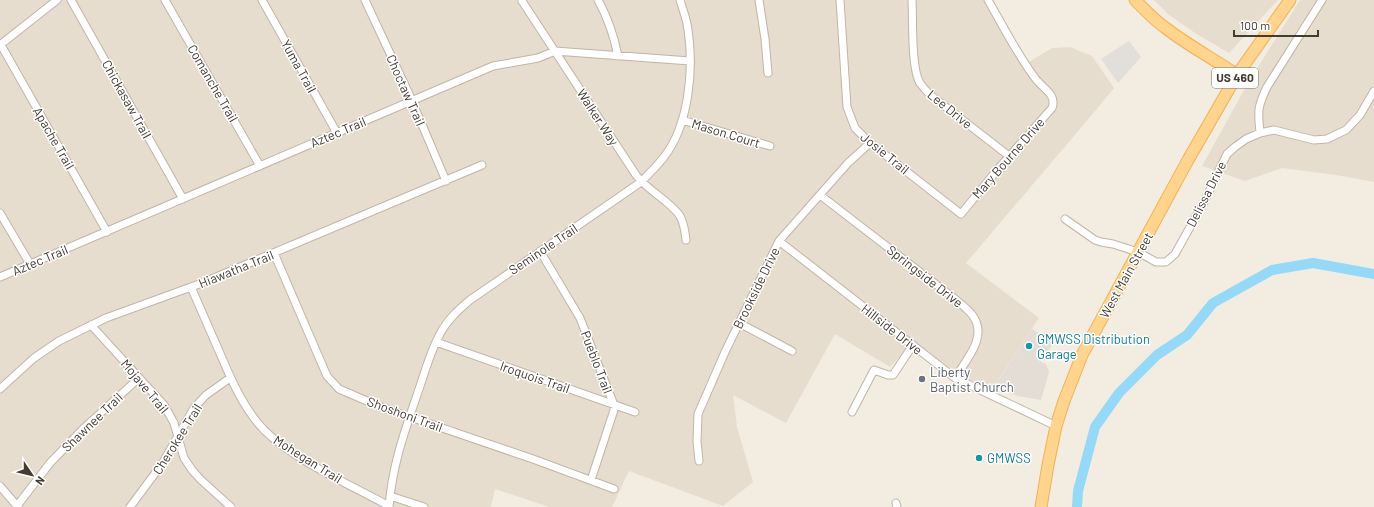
<svg xmlns="http://www.w3.org/2000/svg" width="1374" height="507" font-family="Barlow,sans-serif">
<rect width="100%" height="100%" fill="#f3ece1"/>
<path fill="#e7ddce" d="M0,0h984l38,66 30,-18 18,-1 22,9 22,32 -18,22 -130,153 73,55 -46,70 -29,-10 -51,-36 -23,25 -55,-33 -49,89 -53,-28 4,32 16,55 -30,24 -94,-35 -17,36h-63l-54,-18 -4,18h-491z
M1154,0h124l-49,53 -34,-20 -26,-18z
M1300,0h74v182l-38,-7 -54,-7 -37,13 -43,-15 46,-83z"/>
<path fill="#e4ddd6" d="M1032,329l22,13 -13,20 5,2 3,8 -8,28 -23,-4 -10,-3 -12,-9z"/>
<path fill="#e2deda" d="M1129,41l12,16 -23,26 -17,-24z"/>
<g fill="none" stroke-linecap="round" stroke-linejoin="round">
<path stroke="#95d9f8" stroke-width="10" d="M1077,507l1,-16 17,-64 24,-34 38,-38 30,-20 26,-32 59,-33 41,-7 61,11"/>
<defs>
<path id="street" d="M71,0l112,199
M165,0l95,166
M262,0l75,133
M365,0l44,94 37,87
M598,0c10,18 16,36 20,56
M759,0l6,39 3,34
M840,0l7,107 8,21 15,15 91,71 37,-45 54,-61c5,-14 -9,-19 -17,-30 -18,-24 -32,-52 -47,-78
M912,0c1,18 -1,69 8,83 5,7 11,13 18,18l71,55
M522,1l114,174c12,16 34,26 44,41 4,7 5,15 6,24
M0,45l57,-45
M1,45l106,187
M682,120l88,26
M1260,133c-2,-22 -3,-25 7,-46l55,-87
M820,195l135,104c6,5 14,11 18,17 15,21 -7,44 -18,62
M0,213l30,51
M1065,219l30,21 6,2 12,2 25,8 18,10h10l9,-8 29,-52 23,-48 8,-7 11,-8 14,-6 14,-3 40,10 13,-1 19,-9 14,-15 14,-24
M779,241l176,137 101,48
M540,251l40,67 34,87v5l-23,70
M274,253l53,123 12,13 42,18 152,52 81,30
M0,277l493,-211 45,-8 17,-7 135,10
M191,287c9,21 19,43 28,64 12,28 24,57 45,79 33,32 85,54 125,76
M739,323l53,28
M91,325l73,80 10,18 10,35 8,12 8,9 31,28
M436,342l199,70
M0,389l34,-31 25,-17 47,-23 96,-35 280,-118
M852,412l22,-42 14,5h5l20,-30
M699,461l-2,-20 1,-27 27,-62 54,-111 69,-78 22,-20
M0,486l18,21
M390,496l34,11
M896,503l1,4
M17,506l33,-43 34,-35 55,-50
M130,507l32,-43 32,-56 12,-13 24,-17
M389,507c3,-41 16,-77 29,-115 7,-20 12,-40 22,-58 7,-14 18,-24 30,-34l171,-118c8,-8 16,-16 23,-25 25,-32 30,-88 24,-127 -1,-10 -5,-20 -8,-30"/>
<path id="primary" d="M1135,0c10,10 20,21 32,29 22,17 47,30 70,46
M1041,507l7,-42 8,-39 8,-25 18,-46 106,-195 49,-85 53,-75"/>
</defs>
<use href="#street" stroke="#c1b5a6" stroke-width="9"/>
<use href="#primary" stroke="#f1b151" stroke-width="13"/>
<use href="#street" stroke="#fff" stroke-width="7"/>
<use href="#primary" stroke="#ffd48d" stroke-width="11"/>
</g>
<g fill="#0f9aa8" stroke="#fff" stroke-width="1.5">
<circle cx="1029" cy="346" r="4"/>
<circle cx="979" cy="458" r="4"/>
</g>
<circle fill="#6b7280" stroke="#fff" stroke-width="1.5" cx="922" cy="379" r="4"/>
<g text-anchor="middle" stroke-width="3" stroke-linejoin="round" paint-order="stroke">
<rect fill="#fff" stroke="#7c766f" stroke-width="1" x="1212" y="68" width="46" height="20" rx="3"/>
<g font-size="12" font-weight="bold" fill="#443b31">
<text x="1235" y="82">US 460</text>
</g>
<g font-size="13" fill="#443b31" stroke="#fff">
<text transform="translate(299 66) rotate(61)" y="5">Yuma Trail</text>
<text transform="translate(213 83) rotate(60)" y="5">Comanche Trail</text>
<text transform="translate(406 90) rotate(66)" y="5">Choctaw Trail</text>
<text transform="translate(127 99) rotate(61)" y="5">Chickasaw Trail</text>
<text transform="translate(950 109) rotate(39)" y="5">Lee Drive</text>
<text transform="translate(598 117) rotate(57)" y="5">Walker Way</text>
<text transform="translate(338 132) rotate(-23)" y="5">Aztec Trail</text>
<text transform="translate(726 133) rotate(17)" y="5">Mason Court</text>
<text transform="translate(54 138) rotate(60)" y="5">Apache Trail</text>
<text transform="translate(885 153) rotate(39)" y="5">Josie Trail</text>
<text transform="translate(1008 158) rotate(-49)" y="5">Mary Bourne Drive</text>
<text transform="translate(1206 194) rotate(-63)" y="5">Delissa Drive</text>
<text transform="translate(543 249) rotate(-34)" y="5">Seminole Trail</text>
<text transform="translate(40 260) rotate(-23)" y="5">Aztec Trail</text>
<text transform="translate(236 269) rotate(-22)" y="5">Hiawatha Trail</text>
<text transform="translate(1126 275) rotate(-61)" y="5">West Main Street</text>
<text transform="translate(925 276) rotate(38)" y="5">Springside Drive</text>
<text transform="translate(756 288) rotate(-64)" y="5">Brookside Drive</text>
<text transform="translate(892 329) rotate(38)" y="5">Hillside Drive</text>
<text transform="translate(597 362) rotate(69)" y="5">Pueblo Trail</text>
<text transform="translate(535 377) rotate(19)" y="5">Iroquois Trail</text>
<text transform="translate(145 386) rotate(50)" y="5">Mojave Trail</text>
<text transform="translate(405 414) rotate(20)" y="5">Shoshoni Trail</text>
<text transform="translate(92 422) rotate(-44)" y="5">Shawnee Trail</text>
<text transform="translate(177 439) rotate(-58)" y="5">Cherokee Trail</text>
<text transform="translate(308 459) rotate(32)" y="5">Mohegan Trail</text>
</g>
<g font-size="13" fill="#0d838f" stroke="#fff" text-anchor="start">
<text x="1037" y="344">GMWSS Distribution<tspan x="1037" dy="15">Garage</tspan></text>
<text x="987" y="463">GMWSS</text>
</g>
<g font-size="13" fill="#5b616d" stroke="#fff" text-anchor="start">
<text x="930" y="377">Liberty<tspan x="930" dy="15">Baptist Church</tspan></text>
</g>
</g>
<g transform="translate(32 475) rotate(125)" stroke="#ffffff" stroke-width="3" paint-order="stroke">
<path d="M0-3L7 15L0 10L-7 15Z" fill="#443b31"/>
<text y="-6" font-size="11" font-weight="bold" text-anchor="middle" fill="#443b31">N</text>
</g>
<path d="M1234 30v6h84v-6" fill="none" stroke="#443b31" stroke-width="2"/>
<text x="1240" y="30" font-size="12" fill="#443b31" stroke="#ffffff" stroke-width="3" paint-order="stroke">100 m</text>
</svg>
